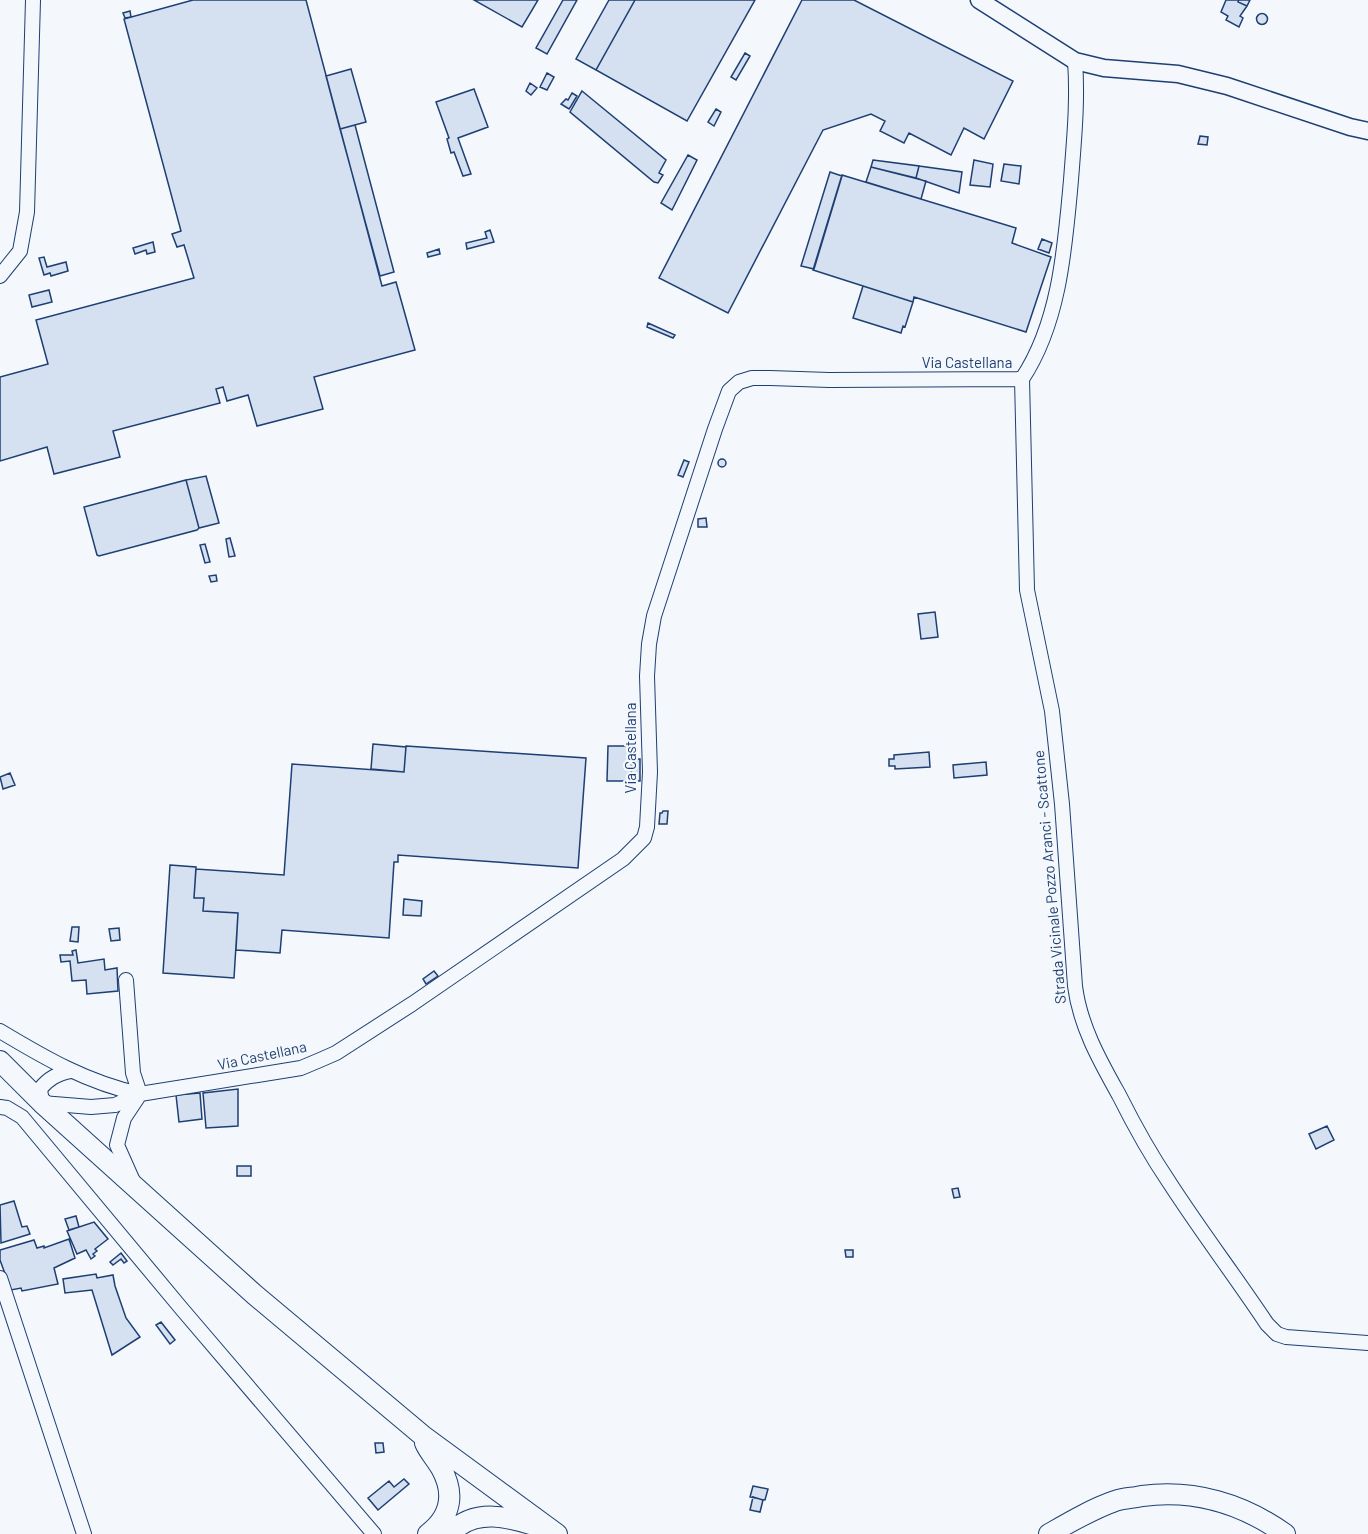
<svg xmlns="http://www.w3.org/2000/svg" width="1368" height="1534" font-family="Barlow,sans-serif">
<rect width="100%" height="100%" fill="#f4f7fb"/>
<path fill="#d5e0f0" stroke="#1d3f73" stroke-width="1.5" d="M193,0h113l76,286 14,-4 19,68 -101,27 9,32 -66,17 -9,-31 -21,6 -4,-14 -7,2 4,14 -107,28 7,26 -66,17 -7,-27 -47,14v-84l48,-13 -12,-44 158,-42 -10,-33 -7,2 -5,-13 9,-3 -57,-212z
M474,0h64l-16,27z
M563,0h14l-30,54 -11,-6z
M609,0h26l-39,70 -20,-11z
M635,0h120l-68,121 -91,-51z
M802,0h52l159,81 -29,58 -20,-11 -13,27 -42,-22 -5,10 -24,-12 5,-10 -14,-7 -48,16 -95,183 -69,-35z
M1226,0h13l-1,2 9,4 -7,10 3,2 -4,9 -13,-7 2,-4 -7,-4z
M1239,0h11l-3,6 -9,-4z
M130,11l1,6 -6,1 -2,-5z
M1256.5 19a5.5 5.5 0 1 1 11 0a5.5 5.5 0 1 1-11 0Z
M745,53l5,3 -14,24 -5,-3z
M351,69l15,53 -26,7 -14,-53z
M547,73l7,4 -7,13 -7,-3z
M530,83l7,5 -6,7 -5,-4z
M474,89l14,38 -30,11 13,36 -8,2 -9,-24 -3,1 -4,-14 2,-1 -13,-36z
M582,91l84,69 -7,13 4,2 -5,8 -4,-1 -84,-70z
M572,93l5,3 -6,10 -2,3 -8,-5 5,-5 2,1z
M716,109l5,3 -7,14 -6,-4z
M355,125l39,147 -14,4 -40,-147z
M1200,136l8,1 -1,8 -9,-1z
M688,155l9,5 -25,50 -11,-7z
M873,160l46,6 -3,12 -45,-11z
M974,160l19,4 -3,23 -20,-2z
M1004,164l17,2 -2,18 -18,-3z
M919,166l43,6 -3,21 -43,-15z
M871,167l55,14 -5,18 -55,-17z
M830,172l12,4 -28,93 -13,-3z
M842,175l174,53 -4,15 39,14 -25,75 -112,-35 -1,5 -100,-32z
M490,230l4,12 -27,7 -1,-6 21,-5 -2,-6z
M1042,239l10,4 -3,10 -11,-4z
M153,242l2,10 -8,2 -1,-4 -11,4 -2,-6z
M439,249l1,5 -12,3 -1,-4z
M44,257l3,10 19,-5 2,9 -17,5 -1,-3 -6,2 -5,-17z
M863,286l50,16 -8,25 -2,-1 -2,7 -48,-15z
M49,290l3,12 -20,5 -3,-12z
M648,323l27,12 -2,3 -26,-11z
M718 463a4 4 0 1 1 8 0a4 4 0 1 1-8 0Z
M684,460l5,2 -6,15 -5,-2z
M206,476l13,47 -20,5 -13,-48z
M186,480l13,48 -2,2 -98,26 -2,-1 -13,-48z
M706,518l1,9h-9v-8z
M230,538l5,18 -6,1 -3,-18z
M205,544l5,18 -5,1 -5,-18z
M216,575l1,6 -6,1 -2,-6z
M935,612l3,25 -17,2 -3,-25z
M373,744l33,3 -2,25 -33,-3z
M406,746l180,12 -8,110 -180,-13v7h-4l-5,76 -107,-8 -2,23 -44,-3 2,-37 -35,-2 1,-13h-10l2,-29 88,6 8,-111 112,8z
M608,746h24l-1,35h-24z
M929,752l1,15 -35,2v-3h-6v-7h5v-4z
M632,759h8v22h-9z
M986,762l1,13 -33,3 -1,-13z
M10,773l5,12 -12,4 -3,-12z
M663,811h5l-1,13h-8l1,-11h2z
M170,865l26,2 -2,31h10l-1,13 35,2 -4,65 -71,-5z
M404,899l18,2 -1,15 -18,-1z
M72,927h7l-1,15 -8,-1z
M119,928l1,12 -9,1 -2,-12z
M76,950l2,13 26,-4 1,11 12,-2 1,23 -31,3 -1,-14 -14,1 -2,-20 -9,1 -1,-7h13l-1,-4z
M434,971l4,5 -12,8 -3,-5z
M238,1089v37l-32,2 -3,-35z
M200,1093l2,26 -23,3 -3,-27z
M1327,1126l7,14 -18,9 -7,-15z
M237,1166h14v10h-14z
M958,1188l2,9 -6,1 -2,-9z
M14,1201l8,26 5,-1 3,8 -29,9 -1,-38z
M76,1216l3,11 -10,3 -4,-11z
M94,1222l14,17 -13,10 2,2 -4,3 2,2 -4,3 -5,-9 -9,4 -10,-23z
M69,1239l6,19 -21,10 4,16 -36,7 -1,-3 -10,2 -11,-30v-10l34,-10 3,8 7,-2v2z
M845,1250h8v7h-7z
M121,1253l6,8 -3,2 -3,-4 -8,6 -3,-3z
M96,1274l1,4 16,-3 2,11 11,32 14,19 -28,18 -20,-65 -27,3 -2,-14z
M161,1322l14,18 -5,4 -14,-19z
M375,1443h8l1,9 -8,1z
M404,1479l5,5 -31,26 -10,-12 21,-17 5,6z
M753,1486l15,3 -3,11 -15,-3z
M753,1497l10,3 -3,12 -10,-2z"/>
<g fill="none" stroke-linecap="round" stroke-linejoin="round">
<defs>
<path id="minor" d="M0,276l20,-25 7,-39 6,-212
M1022,379l5,211 25,121 10,93 13,182c5,40 25,75 44,109 15,30 31,59 50,87 31,48 66,94 98,142l10,10 9,3 82,6
M1022,379c38,-57 43,-133 49,-199 3,-40 7,-79 4,-119
M126,980l7,93 7,21
M0,1031c45,27 88,52 140,63
M71,1071c-14,3 -22,7 -31,18l2,14 49,4 24,-2 25,-11 161,-26 19,-8 16,-7 76,-49 211,-145 21,-21 3,-11 3,-55 -3,-96 2,-32 5,-28 61,-187 14,-38 10,-9 13,-4h18l59,2 193,-1
M0,1107l7,1 15,9 159,191 193,226
M133,1181l-16,-36 7,-27 16,-24
M0,1278l84,256"/>
<path id="tertiary" d="M979,0l96,61 29,7 74,6 49,12 123,41 18,4"/>
<path id="secondary" d="M0,1061l42,42 213,192 167,140 135,99
M425,1443c4,9 11,16 16,25 14,25 11,48 -13,66
M450,1534c24,-27 60,-17 90,-7
M1049,1534c21,-12 43,-25 66,-33 8,-3 18,-3 27,-5 52,-7 101,8 143,38"/>
</defs>
<use href="#minor" stroke="#1d3f73" stroke-width="16"/>
<use href="#tertiary" stroke="#1d3f73" stroke-width="19"/>
<use href="#secondary" stroke="#1d3f73" stroke-width="22"/>
<use href="#minor" stroke="#f4f7fb" stroke-width="14"/>
<use href="#tertiary" stroke="#f4f7fb" stroke-width="16"/>
<use href="#secondary" stroke="#f4f7fb" stroke-width="20"/>
</g>
<g text-anchor="middle" stroke-width="4.5" stroke-linejoin="round" paint-order="stroke">
<g font-size="15" fill="#1d3f73" stroke="#f4f7fb">
<text x="967" y="368">Via Castellana</text>
<text transform="translate(631 748) rotate(-90)" y="5">Via Castellana</text>
<text transform="translate(1050 877) rotate(-95)" y="5">Strada Vicinale Pozzo Aranci - Scattone</text>
<text transform="translate(262 1056) rotate(-12)" y="5">Via Castellana</text>
</g>
</g>
</svg>
